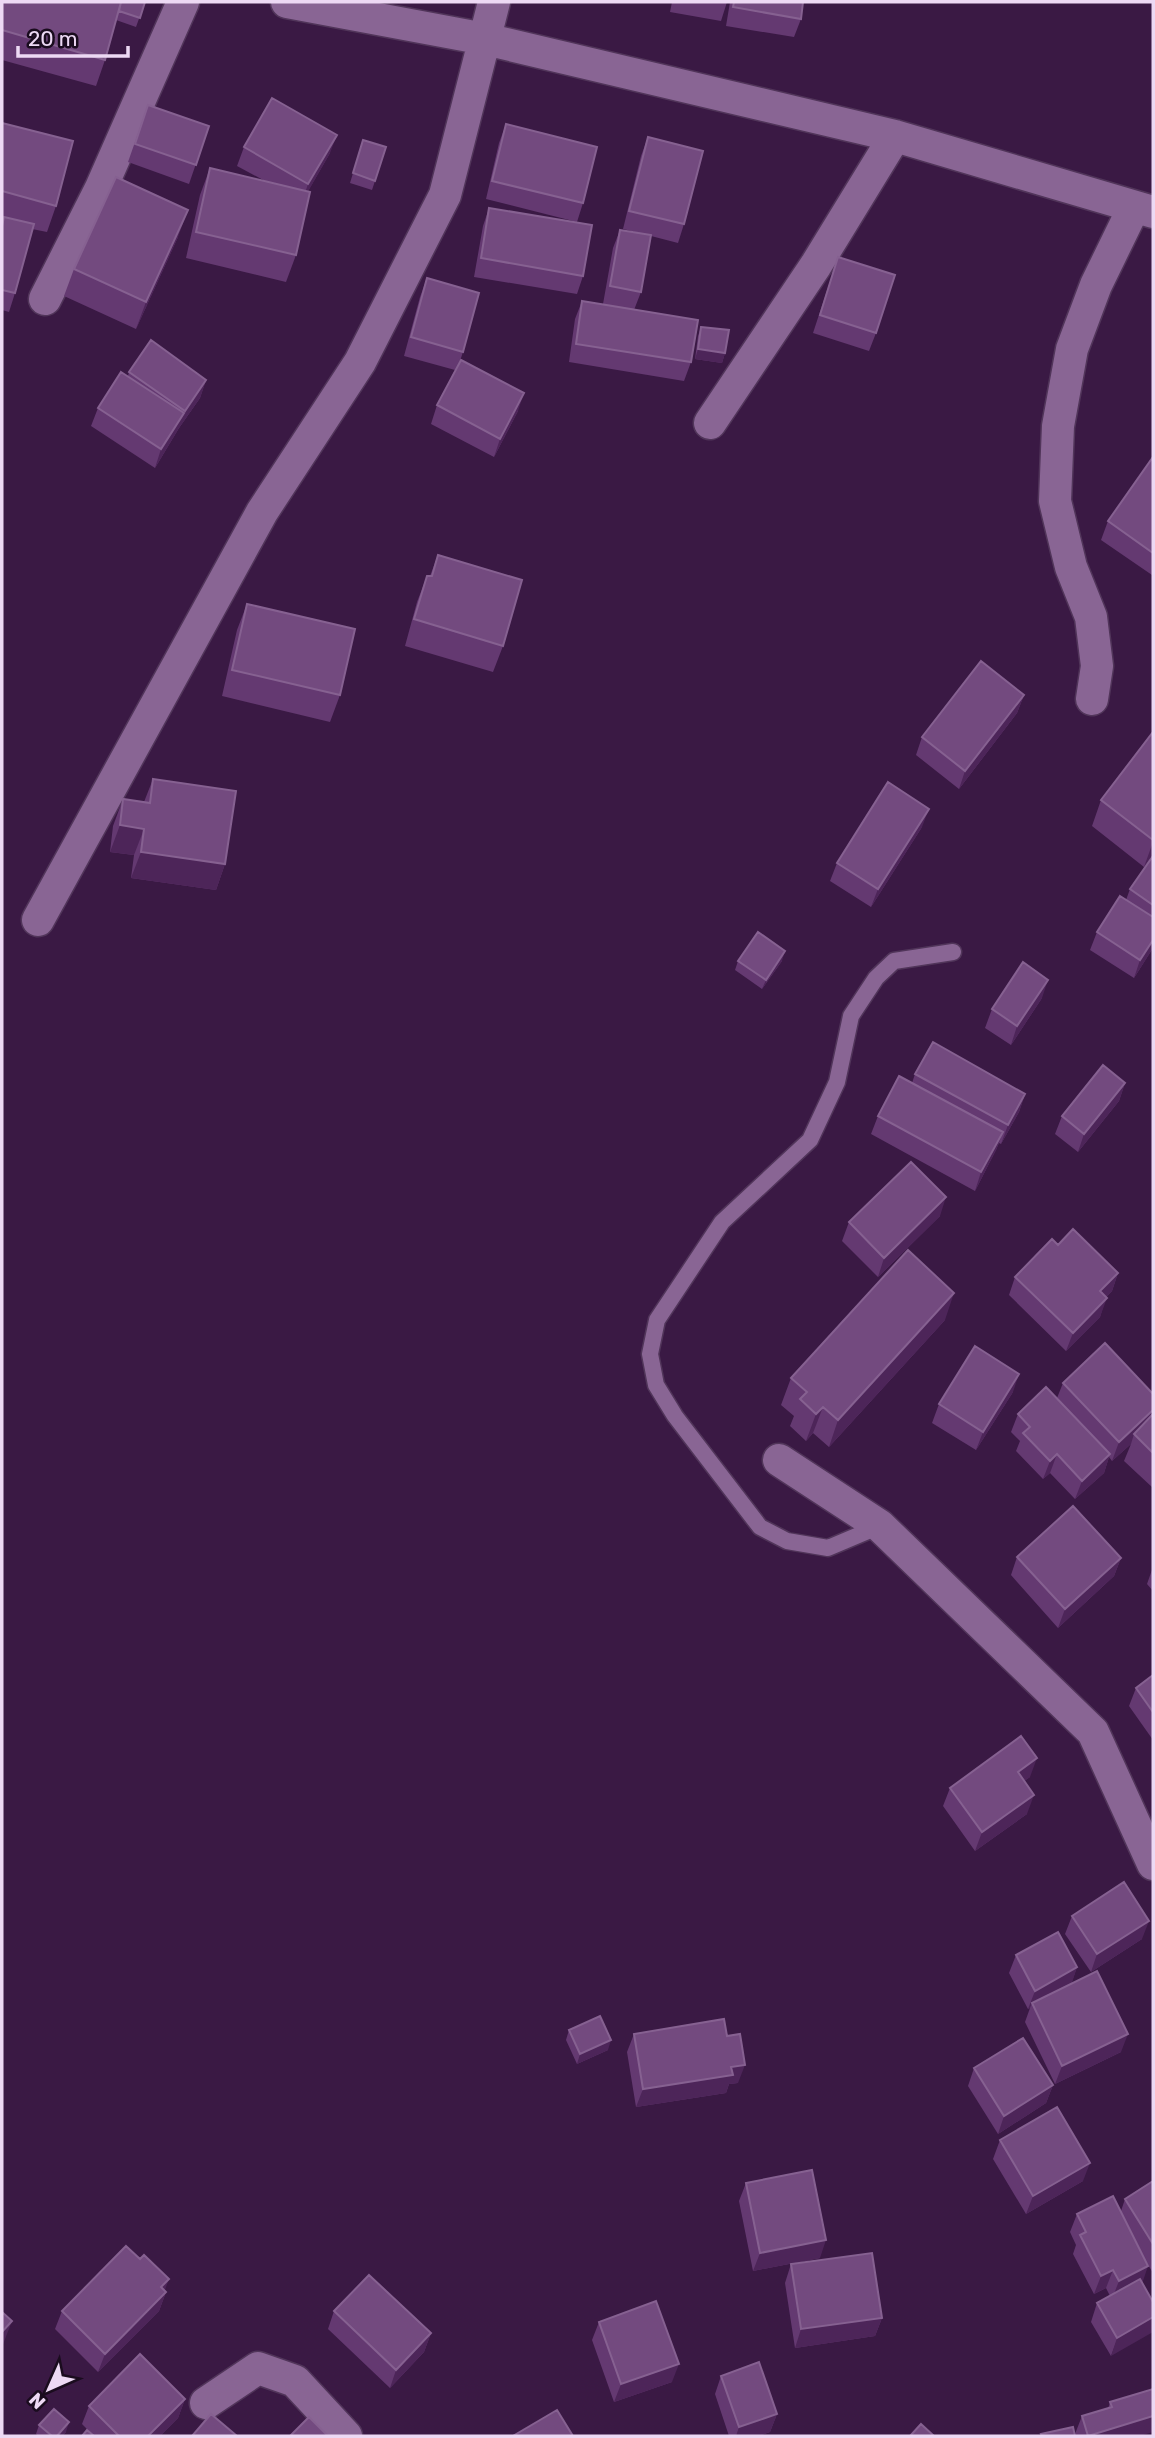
<svg xmlns="http://www.w3.org/2000/svg" width="1155" height="2438" font-family="Rubik,sans-serif">
<rect width="100%" height="100%" fill="#3a1944"/>
<g fill="none" stroke-linecap="round" stroke-linejoin="round">
<defs>
<path id="service" d="M880,1526l-52,22 -41,-7 -27,-14 -85,-111 -19,-31 -6,-31 7,-34 65,-98 88,-82 27,-58 14,-66 25,-38 18,-17 59,-9"/>
<path id="minor" d="M287,2l198,37 410,97 258,76
M45,299l56,-111 82,-186
M710,423l106,-158 79,-129
M1092,699l5,-33 -6,-49 -20,-50 -16,-66 3,-75 14,-77 24,-64 38,-78
M38,920l224,-408 98,-150 85,-167 49,-193
M779,1460l101,66 213,206 60,132
M206,2403l52,-35 37,13 51,55"/>
</defs>
<use href="#service" stroke="#51355a" stroke-width="19"/>
<use href="#minor" stroke="#51355a" stroke-width="35"/>
<use href="#service" stroke="#896594" stroke-width="16"/>
<use href="#minor" stroke="#896594" stroke-width="32"/>
</g>
<path fill="#643971" d="M2,2h143l-9,25 -20,-7 -11,40 -9,26 -94,-26z
M672,2h55l-6,19 -51,-9z
M730,2h73l-2,17 -7,18 -68,-11z
M148,105l61,21 -20,58 -61,-22z
M2,123l54,83 -9,26 -15,-3 -17,64 -6,19 -7,-2v-86l1,-3 -1,-1z
M506,124l77,79 -6,19 -91,-23 13,-56z
M648,137l36,87 -6,19 -27,-7 -10,56 -7,18 57,52 -7,19 -115,-19 6,-43 7,-18 21,3 10,-56 7,-18 19,3 -16,-4 18,-73z
M363,140l12,41 -3,9 -22,-7z
M244,147l86,6 -22,38 -12,64 -10,27 -100,-24 14,-63 10,-27 55,13 -28,-15z
M489,208l94,68 -6,18 -103,-17 9,-51z
M178,237l-42,92 -72,-33 10,-27z
M838,257l38,76 -7,18 -56,-18z
M427,278l36,74 -3,9 58,50 -24,46 -63,-33 6,-19 18,-35 -51,-14 16,-59z
M701,327l24,26 -3,10 -27,-4 3,-23z
M129,372l77,8 -6,18 -21,30 -24,40 -64,-42 7,-18 30,-32z
M1153,457v116l-1,2 -51,-35 7,-19z
M438,555l65,91 -10,26 -88,-26 12,-44 10,-26h3z
M247,604l93,91 -10,27 -108,-26 15,-66z
M1024,695l-7,18 -58,76 -43,-34 6,-18z
M1153,732v123l-9,12 -52,-41 9,-26z
M153,779l72,85 -9,26 -85,-12 3,-23 -24,-3 3,-26 10,-27 21,3z
M922,827l-51,80 -41,-26 7,-18z
M1153,856v92l-19,30 -44,-28 7,-18 29,-32 4,-11z
M738,961h44l-20,28 -27,-19z
M1042,998l-31,47 -26,-17 7,-19z
M915,1074l110,20 -6,18 -18,32 -2,-1 -3,7 -21,41 -104,-57 7,-18 34,-33z
M1125,1083l-6,18 -41,51 -23,-18 7,-18z
M940,1216l-62,61 -36,-36 7,-19z
M1118,1273l-6,18 -6,6 -6,20 -34,34 -57,-56 6,-18z
M945,1320l-116,127 -16,-14 -7,8 -16,-15 4,-10 -13,-11 10,-27z
M1063,1383l90,11v94l-29,-27 7,-17 -19,17 -3,-4 -5,16 -29,26 -25,-26 -7,6 -27,-28 4,-10 -9,-9 7,-18 39,-16z
M1013,1392l-37,58 -44,-27 7,-19z
M1017,1557l104,1 -7,18 -56,52 -47,-53z
M1153,1567v24l-6,-7z
M1153,1675v65l-24,-34 7,-18z
M1030,1777l-6,4 3,33 -52,37 -32,-45 7,-18z
M1072,1916l70,23 -51,33 -26,-38z
M1016,1955l61,12 -6,17 50,68 -66,32 -30,-62 5,-14 -2,1 -19,-36z
M569,2030l39,20 -31,14 -11,-24z
M634,2034l93,2 11,47 -9,1 -3,9 -90,14 -9,-55z
M974,2068l79,17 -7,18 -48,31 -30,-48z
M1000,2140l83,41 -57,33 -33,-55z
M1153,2181v92l-6,-10 -36,93 -20,-34 6,-19 13,-7 -4,-8 -12,6 -21,-40 3,-9 -6,-13 7,-18 44,-3 4,-12z
M746,2183l74,75 -67,13 -14,-70z
M791,2264l91,54 -7,18 -80,12 -10,-65z
M164,2291l2,1 -7,19 -61,61 -43,-43 7,-18z
M334,2311l97,22 -7,19 -34,36 -62,-59z
M599,2322l73,60 -58,20 -22,-62z
M721,2376l56,38 -7,18 -12,4h-29l-14,-42z
M185,2399l-7,19 -18,18h-66l-12,-12 7,-18z
M1110,2402l30,34h-64l-1,-2 7,-18 26,-7z
M39,2425l27,7 -4,4h-24l-2,-2z"/>
<path fill="#4d2559" d="M337,135l-7,18 -28,49 6,-18z
M188,210l-10,27 -42,92 10,-27z
M698,349l27,4 -3,10 -27,-4z
M206,380l-6,18 -21,30 -24,40 6,-19 24,-38z
M524,393l-6,18 -24,46 6,-18z
M1024,695l-7,18 -58,76 6,-18z
M929,809l-7,18 -51,80 7,-18z
M120,825l24,4 -10,26 -24,-3z
M1153,842v13l-9,12z
M141,852l84,12 -9,26 -85,-12z
M1153,940v8l-19,30 6,-18z
M785,951l-3,10 -20,28 4,-9z
M1048,980l-6,18 -31,47 6,-19z
M1125,1083l-6,18 -41,51 6,-18z
M1025,1094l-6,18 -18,32 7,-19z
M1003,1132l-7,18 -21,41 6,-19z
M946,1197l-6,19 -62,61 6,-19z
M1118,1273l-6,18 -19,19 7,-19z
M954,1293l-9,27 -116,127 9,-27z
M1107,1298l-7,19 -34,34 7,-18z
M1019,1374l-6,18 -37,58 7,-18z
M823,1407l-10,26 -7,8 10,-27z
M1153,1410v12l-19,12 -3,10 -19,17 7,-19z
M1057,1454l-7,19 -7,6 7,-18z
M1110,1454l-6,19 -29,26 7,-18z
M1121,1558l-7,18 -56,52 7,-19z
M1037,1758l-7,19 -19,14 7,-19z
M1034,1795l-7,19 -52,37 7,-19z
M1149,1921l-7,18 -51,33 6,-18z
M1077,1967l-6,19 -39,17 -2,5 -2,1 7,-18z
M1128,2034l-7,18 -66,32 7,-18z
M611,2040l-3,10 -31,14 3,-10z
M745,2065l-7,18 -9,1 -3,9 -90,14 7,-18 88,-22z
M1053,2085l-7,18 -48,31 6,-18z
M1090,2163l-7,18 -57,33 7,-18z
M826,2240l-6,18 -67,13 7,-18z
M1148,2266l-6,18 -30,15 7,-18z
M1113,2270l-7,18 -12,6 7,-18z
M169,2279l-6,16 3,-3 -7,19 -61,61 7,-18z
M1153,2317v15l-42,24 6,-18z
M882,2318l-7,18 -80,12 6,-19z
M12,2321l-10,26v1v-16z
M431,2333l-7,19 -34,36 6,-18z
M679,2364l-7,18 -58,20 7,-18z
M185,2399l-7,19 -18,18h-12z
M777,2414l-7,18 -12,4h-22l3,-9z
M1153,2416v16l-13,4h-52z
M69,2422l-3,10 -4,4h-5z"/>
<path fill="#734a7f" stroke="#866191" stroke-width="2" d="M2,2h119l-16,58 -103,-30z
M121,2h24l-5,16 -21,-7z
M734,2h69l-2,17 -68,-12z
M272,98l65,37 -29,49 -64,-37z
M148,105l61,21 -13,39 -61,-21z
M2,123l71,18 -17,65 -54,-15z
M506,124l91,23 -14,56 -91,-22z
M648,137l55,14 -19,73 -55,-13z
M363,140l23,7 -11,34 -22,-8z
M210,168l100,24 -14,63 -100,-23z
M116,177l72,33 -42,92 -72,-33z
M489,208l103,17 -9,51 -102,-18z
M4,217l30,7 -19,69 -13,-3v-64z
M620,230l31,5 -10,57 -31,-6z
M838,257l57,18 -19,58 -56,-18z
M427,278l52,15 -16,59 -52,-15z
M582,301l116,19 -7,42 -115,-18z
M701,327l28,3 -4,23 -27,-4z
M151,340l55,40 -21,31 -56,-39z
M461,360l63,33 -24,46 -63,-34z
M121,372l63,41 -23,36 -63,-41z
M1153,457v96l-45,-32z
M438,555l84,25 -19,66 -89,-27 13,-43h5z
M247,604l108,25 -15,66 -108,-25z
M981,661l43,34 -59,76 -43,-34z
M1153,732v108l-52,-40z
M153,779l83,12 -11,73 -84,-12 3,-23 -24,-4 3,-26 27,4z
M888,782l41,27 -51,80 -41,-26z
M1153,856v49l-23,-16z
M1120,896l33,21v23l-13,20 -43,-28z
M758,932l27,19 -19,29 -28,-19z
M1023,962l25,18 -31,46 -25,-17z
M933,1042l92,52 -17,31 -93,-51z
M1103,1065l22,18 -41,51 -22,-18z
M899,1076l104,56 -22,40 -103,-56z
M911,1162l35,35 -62,61 -35,-36z
M1073,1229l45,44 -18,18 7,7 -34,35 -58,-56 37,-38 6,6z
M908,1250l46,43 -116,127 -15,-13 -7,7 -16,-15 7,-7 -16,-14z
M1105,1343l48,51v16l-34,32 -56,-59z
M975,1346l44,28 -36,58 -44,-28z
M1046,1387l64,67 -28,27 -25,-27 -7,7 -27,-28 7,-6 -12,-13z
M1153,1414v39l-19,-19z
M1073,1506l48,52 -56,51 -48,-52z
M1153,1675v37l-17,-24z
M1021,1736l16,22 -19,14 16,23 -52,37 -32,-44z
M1124,1882l25,39 -52,33 -25,-38z
M1058,1932l19,35 -42,24 -19,-36z
M1097,1971l31,63 -66,32 -30,-63z
M600,2016l11,24 -31,14 -11,-24z
M724,2019l3,17 13,-2 5,31 -14,2 2,8 -90,14 -9,-55z
M1023,2038l30,47 -49,31 -30,-48z
M1057,2107l33,56 -57,33 -33,-56z
M812,2170l14,70 -66,13 -14,-70z
M1153,2181v63l-28,-45z
M1113,2196l35,70 -29,15 -6,-11 -12,6 -21,-41 6,-3 -9,-18z
M126,2246l14,13 4,-4 25,24 -8,8 5,5 -61,62 -43,-43z
M872,2253l10,65 -81,11 -10,-65z
M369,2275l62,58 -35,37 -62,-59z
M1140,2279l13,23v15l-36,21 -20,-35z
M656,2301l23,63 -58,20 -22,-62z
M2,2312l10,9 -10,11z
M140,2354l45,45 -37,37h-29l-30,-30z
M759,2362l18,52 -38,13 -18,-51z
M1153,2389v27l-65,20 -6,-20 30,-9 -2,-5z
M54,2409l15,13 -12,14h-5l-13,-11z
M557,2410l16,26h-60z
M211,2414l26,22h-45z
M309,2417l19,19h-38z
M921,2424l13,12h-24z
M1073,2427l2,9h-33l-1,-2z
M87,2430l7,6h-12z"/>
<rect width="1155" height="2438" fill="none" stroke="#edd9f4" stroke-width="7"/>
<g transform="translate(49 2389) rotate(225)" stroke="#1a0c1e" stroke-width="5" paint-order="stroke">
<path d="M0-5L12 26L0 18L-12 26Z" fill="#edd9f4"/>
<text y="-10" font-size="19" font-weight="bold" text-anchor="middle" fill="#edd9f4">N</text>
</g>
<path d="M18 46v10h110v-10" fill="none" stroke="#edd9f4" stroke-width="3.5"/>
<text x="28" y="46" font-size="21" fill="#edd9f4" stroke="#1a0c1e" stroke-width="5" paint-order="stroke">20 m</text>
</svg>
